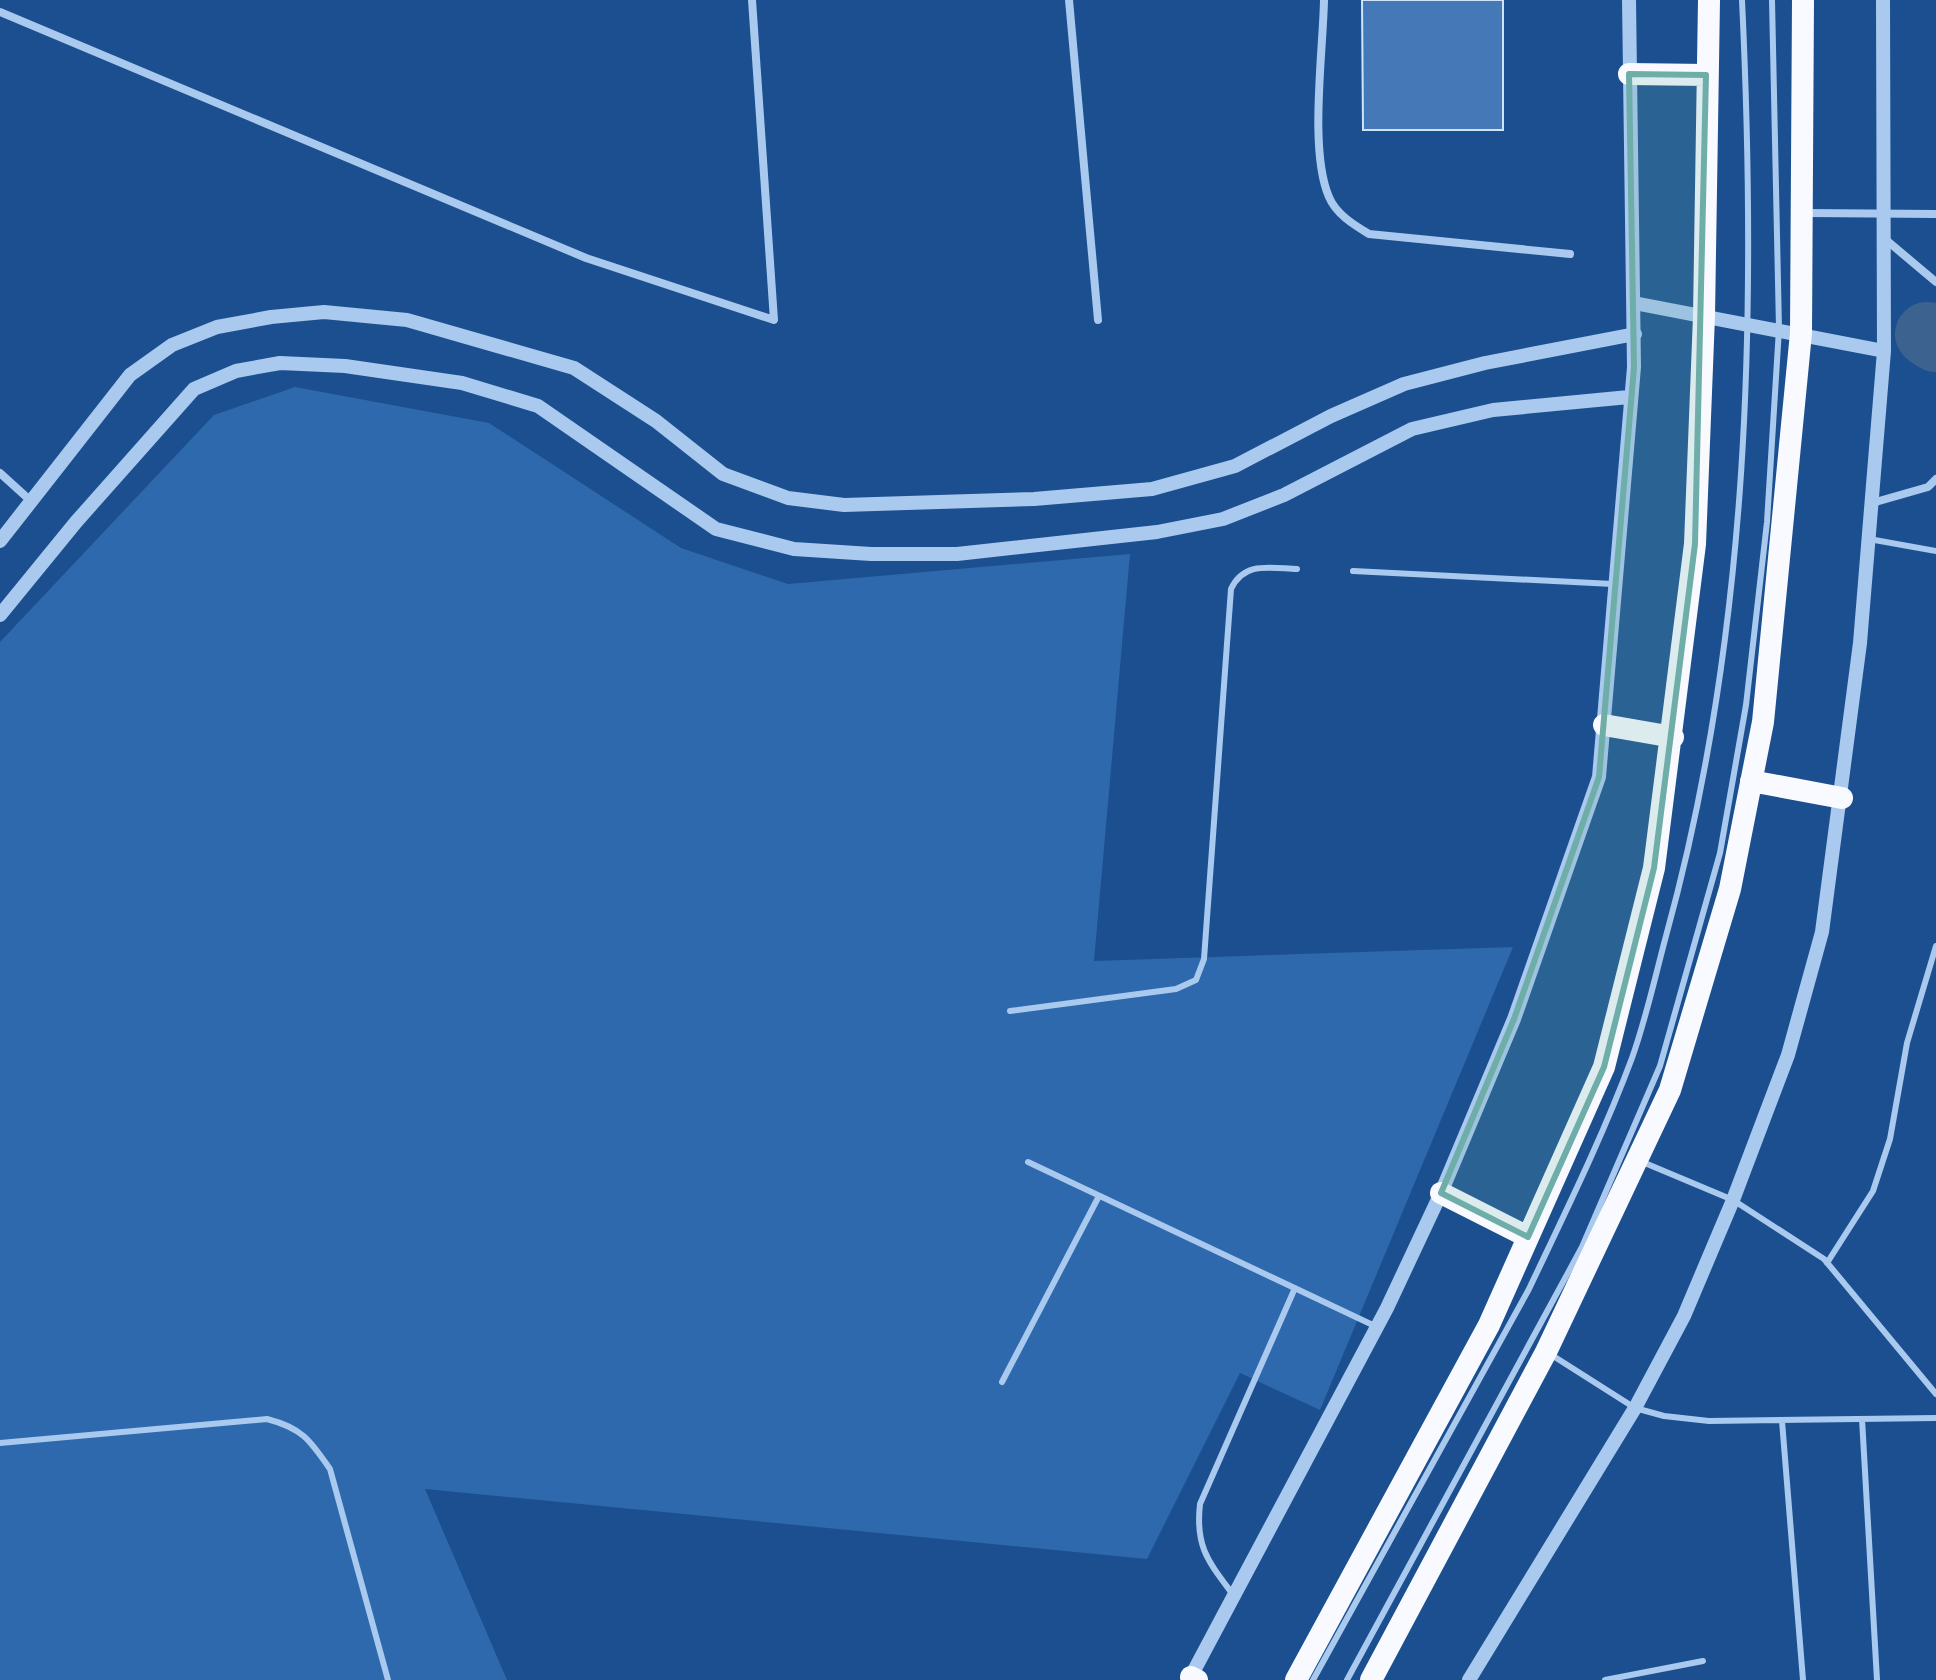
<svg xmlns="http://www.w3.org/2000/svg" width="1936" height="1680" font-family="Montserrat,sans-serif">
<rect width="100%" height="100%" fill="#1b4f8f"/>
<path fill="#2e69ad" d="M295,387l194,36 192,125 107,36 342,-30 -36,407 419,-14 -193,463 -80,-37 -93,186 -722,-70 82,191h-507v-1038l214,-227z"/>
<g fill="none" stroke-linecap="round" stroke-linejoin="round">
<path stroke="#3c6290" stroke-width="64" d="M1927,334l9,6"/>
</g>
<path fill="#4478b7" stroke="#cfe3fa" stroke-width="2" d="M1362,0h141v130h-140z"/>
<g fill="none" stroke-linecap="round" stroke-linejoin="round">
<path stroke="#a9c9ee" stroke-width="6" d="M1869,539l67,12
M1353,571l260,13
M1010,1011l166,-22 20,-9 8,-21 27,-370c13,-28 39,-21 66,-20
M1640,1161l93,39 91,59 112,135
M1028,1162l349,165
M1827,1263l46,-72 17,-52 17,-96 29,-97
M1550,1354l85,54 29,8 45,5 227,-3
M1002,1382l97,-186
M1862,1419l15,261
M1782,1421l21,259
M0,1443l267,-24c35,9 43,21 63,50l58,211
M1234,1596c-25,-34 -39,-48 -34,-92l95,-216
M1313,1680l216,-391c36,-76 74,-153 103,-231 14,-39 23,-81 34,-122 84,-304 91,-622 76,-936
M1347,1680l235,-433 78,-181 60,-213 26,-148 21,-183 12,-193 -7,-329
M1605,1680l98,-19"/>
<path stroke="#a9c9ee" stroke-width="8" d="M1069,0l29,320
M1324,0c-1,53 -15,151 5,197 7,17 25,28 40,37l201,20
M0,12l586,246 188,62 -22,-320
M1805,213l131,1
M1885,239l51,43
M0,473l32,29
M1872,503l56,-16 8,-8"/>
<path stroke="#a9c9ee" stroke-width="14" d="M1634,303l250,48
M0,541l130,-166 42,-30 45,-18 54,-10 53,-5 83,8 167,48 82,53 67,53 65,24 56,7 190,-6 118,-10 83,-23 96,-50 73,-32 81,-21 150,-29
M0,615l76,-93 118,-133 42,-18 44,-8 65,3 117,17 76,23 178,123 78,20 77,5h86l200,-22 66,-13 61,-24 128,-66 81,-19 136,-13
M1189,1680l198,-372 54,-115 73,-174 85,-242 35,-410 -5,-367
M1469,1680l166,-272 49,-92 49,-116 55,-145 34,-123 38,-289 24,-292 -1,-351"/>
<path stroke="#f8faff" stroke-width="22" d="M1629,74l77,1
M1604,725l69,12
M1751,781l91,17
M1441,1193l87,44
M1191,1677l6,3
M1296,1680l193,-355 115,-258 50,-199 41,-324 9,-228 5,-316
M1371,1680l175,-328 124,-262 60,-201 33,-167 38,-389 2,-333"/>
</g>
<path fill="#6fada8" fill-opacity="0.2" stroke="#6fada8" stroke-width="6" stroke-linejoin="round" d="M1629,74l77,1 -11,469 -41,324 -50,199 -76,170 -87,-44 73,-174 85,-242 35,-410z"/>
</svg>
